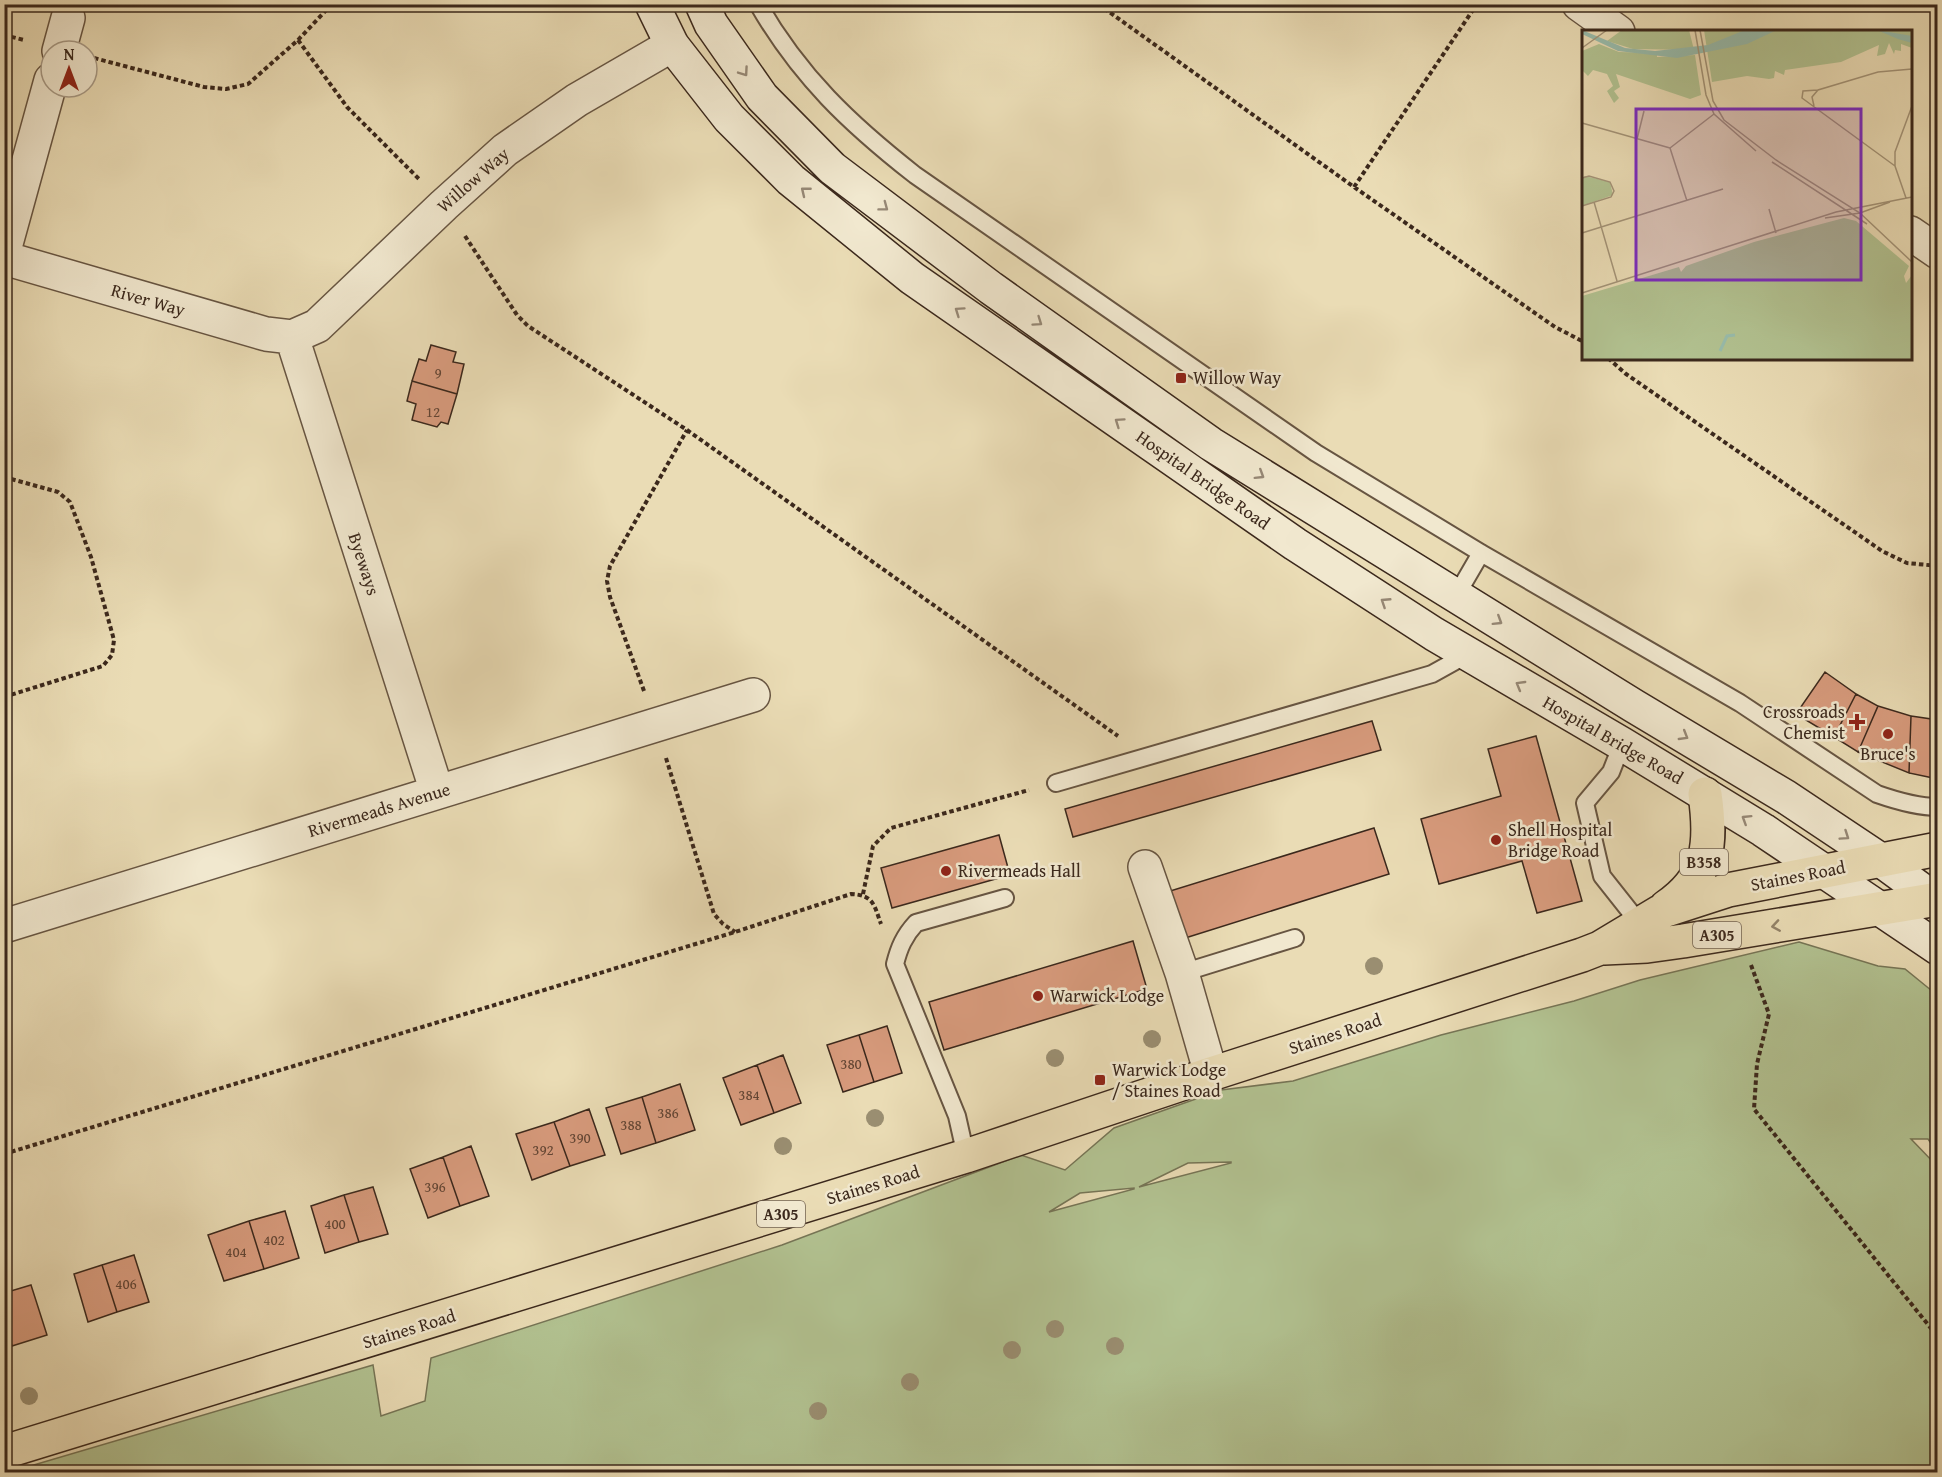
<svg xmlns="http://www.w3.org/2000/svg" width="1942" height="1477" font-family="'Gentium Book Plus',serif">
<rect width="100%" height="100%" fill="#eadcb5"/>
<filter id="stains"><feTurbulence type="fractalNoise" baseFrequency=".00333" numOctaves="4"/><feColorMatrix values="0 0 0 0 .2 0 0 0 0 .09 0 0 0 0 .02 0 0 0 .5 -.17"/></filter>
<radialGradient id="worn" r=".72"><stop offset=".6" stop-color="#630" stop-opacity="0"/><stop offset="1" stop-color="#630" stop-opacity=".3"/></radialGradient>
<path fill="#b2c291" stroke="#767556" stroke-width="1.5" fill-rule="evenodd" d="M1799,942l79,24 27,3 32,26v157l-9,-13h-17l26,27v306h-1927l363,-107 8,51 44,-15 6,-43 351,-113 239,-90 44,15 49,-42 107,-38 72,-9 148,-46 133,-34 66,-21zM1231,1162v1l-92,24 49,-24zM1134,1188v1l-85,23 31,-19z"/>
<path fill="#d89b7d" stroke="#3b281c" stroke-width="1.5" d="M431,345l25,7 -3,10 11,2 -7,30 -45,-13 7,-22 7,2z
M412,381l45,13 -9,30 -7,-2 -4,5 -25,-7 4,-16 -9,-3z
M1825,672l31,22 -22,43 -38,-23z
M1856,694l22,12 -20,46 -24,-15z
M1878,706l33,10 -2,57 -51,-21z
M1911,716l27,4v59l-29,-6z
M1372,721l9,29 -308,87 -8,-28z
M1536,736l46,165 -45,12 -15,-52 -83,23 -18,-65 80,-23 -13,-47z
M1374,828l15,46 -207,65 -15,-47z
M999,835l11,40 -118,33 -11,-40z
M1133,941l14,48 -203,61 -15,-48z
M887,1026l15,47 -28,9 -15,-47z
M859,1035l15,47 -31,10 -16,-47z
M783,1055l18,48 -27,10 -17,-48z
M757,1065l17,48 -33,12 -18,-47z
M680,1084l15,46 -39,13 -14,-46z
M642,1097l14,46 -35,11 -15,-46z
M589,1109l16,46 -35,11 -16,-44z
M554,1122l16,44 -38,14 -16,-46z
M471,1146l18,50 -29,10 -17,-49z
M443,1157l17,49 -32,12 -18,-49z
M373,1187l15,47 -29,8 -15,-47z
M344,1195l15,47 -34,11 -14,-47z
M285,1211l14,47 -35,11 -15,-48z
M249,1221l15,48 -40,12 -16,-46z
M134,1255l15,47 -32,10 -15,-47z
M102,1265l15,47 -29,10 -14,-48z
M31,1285l16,50 -35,11 -8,-27v-26z
M4,1319l8,27 -8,2z"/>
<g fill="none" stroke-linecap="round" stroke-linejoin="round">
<defs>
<path id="service" d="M758,4c42,73 92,120 157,171l401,278 165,100 259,150 137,91c20,7 40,13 61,13
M1456,596l25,-43
M1622,744l-11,28 -26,31 17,73 38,48
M1056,783l376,-109 36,-20
M1182,973l113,-35
M966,1156l-9,-40 -62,-152c4,-16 9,-28 21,-41l89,-25"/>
<path id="minor" d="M1579,4l39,28
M59,51l9,-33
M1910,233l28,19
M4,251l47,-171
M4,258l262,76 26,3 25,-11 127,-121 61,-55 72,-50 95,-55
M292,337l145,455
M1145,867l37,106 29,101
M4,926l749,-231"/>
<path id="secondary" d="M652,4l20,41 57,73 62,62 121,98 383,266 139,90 188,110 141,86 175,118
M702,4l9,20 51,73 70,71 159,120 220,156 423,262 152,91 96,64 56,41"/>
<path id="primary" d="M1666,907c44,-30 46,-64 39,-113
M1604,948l43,-2 36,-5 255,-42
M4,1452l962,-296 245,-82 371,-119 18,-7 60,-36 68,-22 210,-41"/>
</defs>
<use href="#service" stroke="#675542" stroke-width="20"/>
<use href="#minor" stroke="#675542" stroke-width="36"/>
<use href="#secondary" stroke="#3b281c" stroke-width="36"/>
<use href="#primary" stroke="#3b281c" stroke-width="36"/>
<path stroke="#3b281c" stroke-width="4" stroke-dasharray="4.5 3" stroke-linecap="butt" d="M1098,4l256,183 201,140 29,15
M4,35l20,5
M298,40l34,-36
M94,58l110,29 22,2 22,-5 50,-44 49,67 72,72
M1354,187l123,-183
M465,236l52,79 11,11 159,104 431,306
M1608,358l18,16 256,177 25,12 31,3
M4,477l54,15 12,10 21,55 23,83 -2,15 -9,11 -99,31
M644,691l-34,-94 -3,-16 3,-15 77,-136
M666,758l48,156 9,10 12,8
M863,894l10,-48 18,-18 138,-38
M1751,965l18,49 -12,50 -3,45 184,228
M4,1154l731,-222 116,-38c23,1 23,11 30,30"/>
<use href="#service" stroke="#f1e8cf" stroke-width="16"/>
<use href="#minor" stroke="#f1e8cf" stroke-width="33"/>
<use href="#secondary" stroke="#f1e8cf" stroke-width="33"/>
<use href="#primary" stroke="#eadcb5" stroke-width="33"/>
</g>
<g fill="#9a8e71">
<circle cx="1374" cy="966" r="9"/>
<circle cx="1152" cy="1039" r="9"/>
<circle cx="1055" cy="1058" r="9"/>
<circle cx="875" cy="1118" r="9"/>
<circle cx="783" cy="1146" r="9"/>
<circle cx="1055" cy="1329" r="9"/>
<circle cx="1115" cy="1346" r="9"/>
<circle cx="1012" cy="1350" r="9"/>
<circle cx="910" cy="1382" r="9"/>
<circle cx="29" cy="1396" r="9"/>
<circle cx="818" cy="1411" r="9"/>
</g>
<defs><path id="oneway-chevron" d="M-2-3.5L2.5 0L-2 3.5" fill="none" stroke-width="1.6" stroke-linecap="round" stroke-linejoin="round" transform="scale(1.5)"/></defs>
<g stroke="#968876">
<use href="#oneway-chevron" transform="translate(744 72) rotate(55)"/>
<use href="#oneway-chevron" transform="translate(805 191) rotate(-141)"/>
<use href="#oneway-chevron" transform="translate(884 207) rotate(37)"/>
<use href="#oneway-chevron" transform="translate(959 311) rotate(-145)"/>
<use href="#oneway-chevron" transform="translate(1038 322) rotate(35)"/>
<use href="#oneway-chevron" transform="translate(1119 422) rotate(-145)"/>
<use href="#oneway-chevron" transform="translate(1260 475) rotate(32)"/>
<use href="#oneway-chevron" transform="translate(1385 602) rotate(-147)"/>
<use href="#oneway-chevron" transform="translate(1498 621) rotate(32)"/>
<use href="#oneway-chevron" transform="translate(1520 685) rotate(-150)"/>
<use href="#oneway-chevron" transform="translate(1684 736) rotate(31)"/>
<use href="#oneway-chevron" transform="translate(1746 819) rotate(-148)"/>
<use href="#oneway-chevron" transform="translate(1845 836) rotate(34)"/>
</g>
<use stroke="#928268" href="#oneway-chevron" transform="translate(1776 926) rotate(171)"/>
<g fill="#8f2418" stroke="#f1e8cf" stroke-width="2">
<rect x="1175" y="372" width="12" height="12" rx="3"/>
<path d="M1854 713h6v6h6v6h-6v6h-6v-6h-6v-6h6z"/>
<circle cx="1888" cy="734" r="6"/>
<circle cx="1496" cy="840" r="6"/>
<circle cx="946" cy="871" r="6"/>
<circle cx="1038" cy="996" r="6"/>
<rect x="1094" y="1074" width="12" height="12" rx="3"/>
</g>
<g text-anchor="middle" stroke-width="5" stroke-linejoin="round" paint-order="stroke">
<g font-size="15" fill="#624534">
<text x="438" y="378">9</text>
<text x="433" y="417">12</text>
<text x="851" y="1069">380</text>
<text x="749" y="1100">384</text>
<text x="668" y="1118">386</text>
<text x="631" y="1130">388</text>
<text x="580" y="1143">390</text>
<text x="543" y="1155">392</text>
<text x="435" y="1192">396</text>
<text x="335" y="1229">400</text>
<text x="274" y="1245">402</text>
<text x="236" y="1257">404</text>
<text x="126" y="1289">406</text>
</g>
<g fill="#f1e8cf" stroke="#726252" stroke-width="1.5">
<rect x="1680" y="849" width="48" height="26" rx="4.5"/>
<rect x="1693" y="922" width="48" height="26" rx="4.5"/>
<rect x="757" y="1201" width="48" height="26" rx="4.5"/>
</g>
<g font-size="16" font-weight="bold" fill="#3b281c">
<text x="1704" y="868">B358</text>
<text x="1717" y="941">A305</text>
<text x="781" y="1220">A305</text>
</g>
<g font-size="18" fill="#3b281c" stroke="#f1e8cf">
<text transform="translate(473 180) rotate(-41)" y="6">Willow Way</text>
<text transform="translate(148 300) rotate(16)" y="6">River Way</text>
<text transform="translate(1203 480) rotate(35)" y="6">Hospital Bridge Road</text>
<text transform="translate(364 564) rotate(72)" y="6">Byeways</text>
<text transform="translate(1613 740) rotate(30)" y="6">Hospital Bridge Road</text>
<text transform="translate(379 810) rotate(-17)" y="6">Rivermeads Avenue</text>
<text transform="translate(1798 876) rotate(-11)" y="6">Staines Road</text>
<text transform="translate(1335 1034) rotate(-18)" y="6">Staines Road</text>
<text transform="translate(873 1185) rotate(-17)" y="6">Staines Road</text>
<text transform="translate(409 1329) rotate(-17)" y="6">Staines Road</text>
</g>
<g font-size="18" fill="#3b281c" stroke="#f1e8cf" text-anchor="start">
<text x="1193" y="384">Willow Way</text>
<text x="1845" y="718" text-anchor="end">Crossroads<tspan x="1845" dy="21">Chemist</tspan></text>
<text x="1888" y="760" text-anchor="middle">Bruce's</text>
<text x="1508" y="836">Shell Hospital<tspan x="1508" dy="21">Bridge Road</tspan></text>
<text x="958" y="877">Rivermeads Hall</text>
<text x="1050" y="1002">Warwick Lodge</text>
<text x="1112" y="1076">Warwick Lodge<tspan x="1112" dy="21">/ Staines Road</tspan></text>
</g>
</g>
<g transform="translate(1582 30)">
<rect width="330" height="330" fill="#eadcb5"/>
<path d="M40,0h67l5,20 -61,-1 -26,-8zM122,0h208v18l-11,-4v7l-6,-1 -1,4 -5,-11 -4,11 -8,2 2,-11 -38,17 -56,8 -1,5 -9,-4 -1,7 -5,1 -22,-3 -35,6zM17,14l20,8 38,1v4l38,-2 6,40 -11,4 -74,-25 4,13 -6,4 5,7 -5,5 -7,-12 6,-5 -6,-12 -14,-4 -5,6 -6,-6v-19zM3,146l25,6 3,13 -31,11v-28zM262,188l12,3 53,45 -5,10 2,7 6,-8v85h-330v-64l97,-29 2,5 5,-6 68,-24z" fill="#b2c291"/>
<path d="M0,0l43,18 30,3 53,-6 37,-15h32l-30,14 -70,14 -59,-7 -36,-17zM295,0l35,6v7l-14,-4z" fill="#98bcac"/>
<path fill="none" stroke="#98bcac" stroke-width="3" d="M138,321l7,-15 8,-1"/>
<path fill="none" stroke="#a49478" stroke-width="1.5" d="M113,0l11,65 8,19 42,37M118,0l13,71 11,19 52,40 84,53 52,49M0,18l25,-18M236,60l-15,1 -1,7 93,68M232,76l-2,-9 6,-7 60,-18 34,-3M0,93l88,25M55,109l7,-28M88,118l44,-34M88,118l17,53M190,132l95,62M0,148l7,-2 21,6 4,9 -3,6 -29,9M324,168l-11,-32v-14l17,-46M12,172l23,79M187,179l7,24M243,188l35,-5 30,-11M0,203l141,-44M0,263l254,-81 76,-15"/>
<path fill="#7b2cbf" fill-opacity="0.15" stroke="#7b2cbf" stroke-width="3" d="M54,79h225v171h-225z"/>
<rect width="330" height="330" fill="none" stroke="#3b281c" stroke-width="3"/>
</g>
<rect width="1942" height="1477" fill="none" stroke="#eadcb5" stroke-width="24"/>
<rect x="6" y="6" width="1930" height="1465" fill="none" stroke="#3b281c" stroke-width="3"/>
<rect x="12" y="12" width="1918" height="1453" fill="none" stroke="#3b281c" stroke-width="1.5"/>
<g transform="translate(69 69)"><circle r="28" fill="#f1e8cf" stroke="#a89b87" stroke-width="1.5"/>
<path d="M0-4.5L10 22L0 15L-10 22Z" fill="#8f2418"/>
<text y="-9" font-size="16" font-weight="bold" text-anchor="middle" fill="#3b281c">N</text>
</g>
<rect width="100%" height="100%" filter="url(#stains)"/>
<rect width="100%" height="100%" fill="url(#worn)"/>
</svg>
